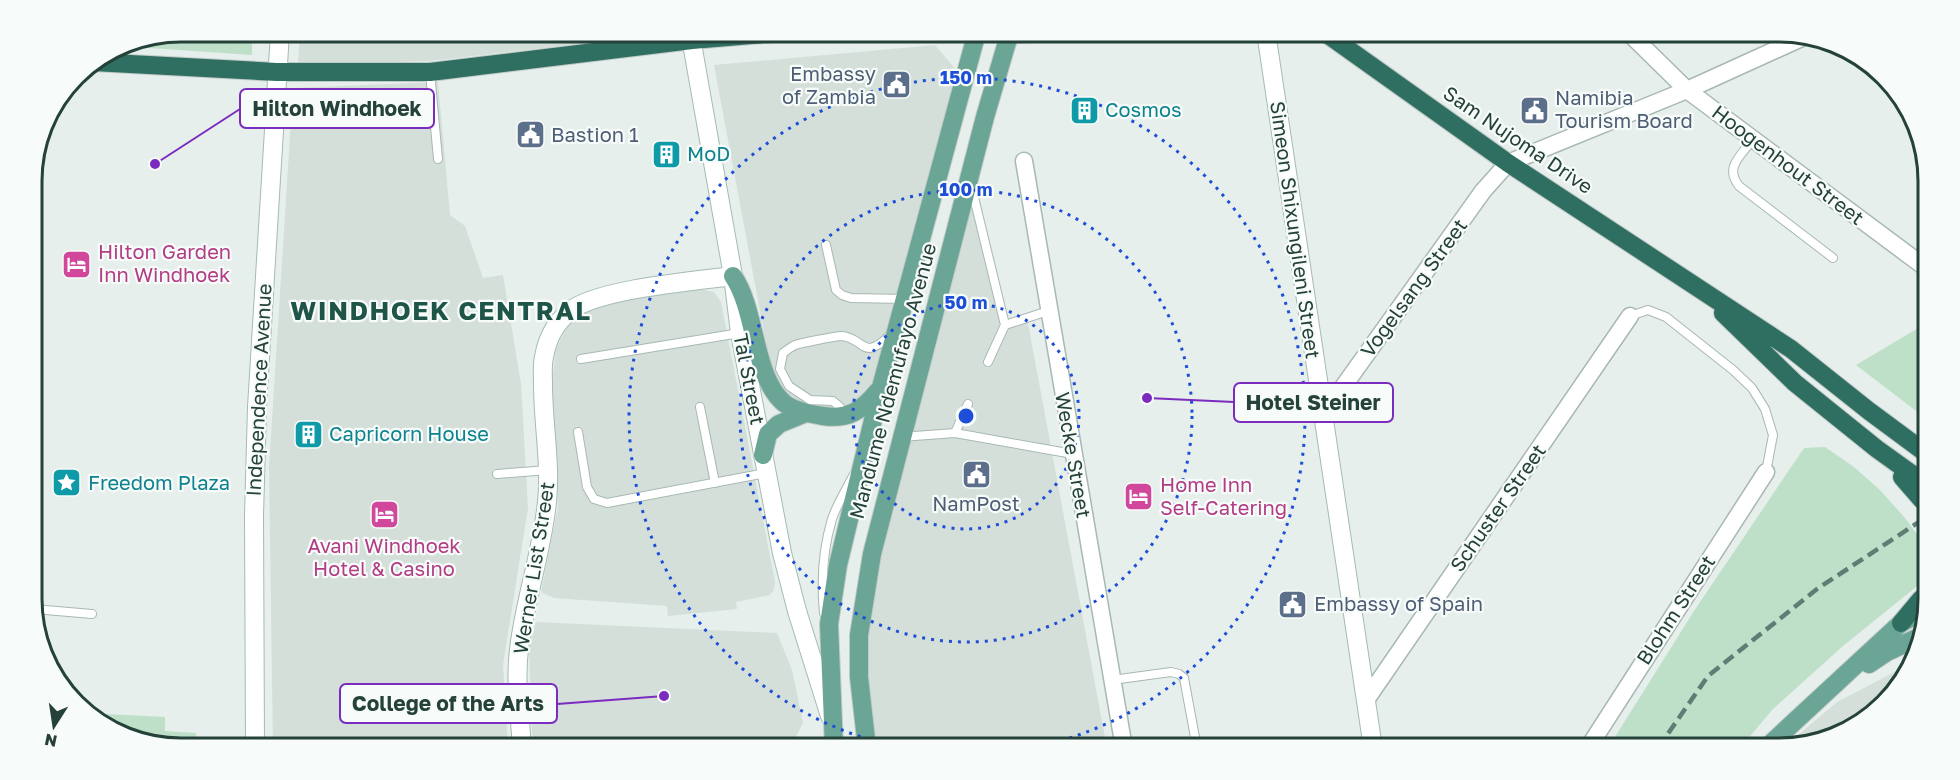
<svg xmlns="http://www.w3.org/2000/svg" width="1960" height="780" font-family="'Golos Text',sans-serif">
<rect width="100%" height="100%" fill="#e6efeb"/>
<path fill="#d4dfda" d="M300,32h374v1l-244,28 -132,4z
M935,45l22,26 -82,309 -26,26 -35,2 -22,-10 -20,-23 -58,-310z
M438,82l12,133 15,11 18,52 20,-3 18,109 7,124 -25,157 5,83h-235l-4,-281 24,-379z
M970,178l35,146 22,-6 80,430h-240l-8,-113z
M700,289l14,3 7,10 54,280 -1,8 -4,5 -34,7 1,7 -69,7 -1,-10 -113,-8 -13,-6 17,-85 -2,-42 -6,-64 6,-53 11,-21 14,-13 28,-11z
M536,622l241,11 15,37 11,53 -13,25h-250l-8,-14 -3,-88z
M1908,665l-38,53 -82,30h-5l54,-46z"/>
<path fill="#bfe0c8" d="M181,32h65l6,8v15l-132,-9 4,-3z
M1925,324l-1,93 -68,-52z
M1825,447l29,20 26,23 25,28 17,23 -1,42 -78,63 -70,63 -33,39h-132l86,-137 110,-163z
M106,714l59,3v14l31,2v7c-26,-2 -71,0 -90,-20z"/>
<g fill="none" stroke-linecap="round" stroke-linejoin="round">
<defs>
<path id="lane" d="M430,72l8,87
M1753,139c-12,17 -29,28 -14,47l94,72
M971,185l34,140 -17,37
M826,245l10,45 6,5 9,3 54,1
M1630,316l18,-6 18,7 67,53 19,18 13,21 8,26 -7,37
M1005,325l43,-14
M581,359l159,-26
M700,407l15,76
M837,416l3,-9 -7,-6 -23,-1 -21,-14 -9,-17 3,-16c4,-3 8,-6 12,-8 6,-2 41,-9 47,-9 23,2 20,27 49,-2
M578,432l9,55 7,12 13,4 159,-30
M955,433l118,21
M901,437l54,-4 13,-29
M497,474l51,-4
M34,609l58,5
M824,613c-3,-31 -1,-64 8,-94 5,-15 14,-29 21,-43
M1112,680l59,-8 8,2 5,4 13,70"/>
<path id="street" d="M1628,32l59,58 239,178
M1024,161l100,587
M1323,415l160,-224 25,-28 179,-73 119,-54
M1366,700l264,-384
M1588,748l178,-276"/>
<path id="secondary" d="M690,32l43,244 7,57 42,220 15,58 33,105
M1266,32l107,716
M255,748l-1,-232 3,-109 23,-375
M522,748c-2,-32 -7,-67 -3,-99 6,-50 23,-97 28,-147 4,-39 -4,-78 -4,-118 0,-8 -1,-18 1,-27 3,-18 11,-34 26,-46 27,-22 125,-30 163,-35"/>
<path id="primary" d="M733,276c24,35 20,101 51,127 10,8 26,11 39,13 26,4 39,-6 55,-25
M763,455l5,-21 11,-10 27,-11
M1869,664l18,-12 34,-16
M834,748l-5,-124 9,-59 43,-178 96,-355
M867,748l-8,-71v-42l13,-81 113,-437 25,-85
M1766,748l135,-125 13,-7"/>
<path id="highway" d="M971,32l39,2 52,-2
M1324,32l184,131 283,186 78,62 54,40
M93,62l184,10h153l262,-32 94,-8
M1723,313l72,70 82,66 46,33
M1902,477l20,23
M1901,623l20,-24"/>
</defs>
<use href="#lane" stroke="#a8b8b2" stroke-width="10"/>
<use href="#street" stroke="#a8b8b2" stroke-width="19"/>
<use href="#secondary" stroke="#a4bbb3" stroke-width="20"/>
<use href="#primary" stroke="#c2cac8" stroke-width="20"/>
<use href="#highway" stroke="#c2cac8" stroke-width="20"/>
<use href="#lane" stroke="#fff" stroke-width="8"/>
<use href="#street" stroke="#fff" stroke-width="16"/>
<use href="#secondary" stroke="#fff" stroke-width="18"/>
<use href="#primary" stroke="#6aa596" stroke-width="18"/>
<use href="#highway" stroke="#2f6f62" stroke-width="18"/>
<path stroke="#5f7d75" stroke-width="4.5" stroke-dasharray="12 6" stroke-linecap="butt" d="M1658,748l50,-72 109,-87 105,-69"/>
</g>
<g fill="none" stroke="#1d4ed8" stroke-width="3" stroke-dasharray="3 6">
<circle cx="966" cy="416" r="113"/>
<circle cx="966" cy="416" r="226"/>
<path d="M904 748A338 338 0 1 1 1030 748"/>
</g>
<defs>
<symbol id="civic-square" viewBox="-11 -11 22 22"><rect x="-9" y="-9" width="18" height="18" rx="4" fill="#5c6f8a" stroke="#f7fbf9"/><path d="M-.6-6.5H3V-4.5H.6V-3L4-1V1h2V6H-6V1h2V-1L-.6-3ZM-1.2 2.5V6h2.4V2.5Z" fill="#fff"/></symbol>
<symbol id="building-square" viewBox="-11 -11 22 22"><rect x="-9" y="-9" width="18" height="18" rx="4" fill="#0f9aa8" stroke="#f7fbf9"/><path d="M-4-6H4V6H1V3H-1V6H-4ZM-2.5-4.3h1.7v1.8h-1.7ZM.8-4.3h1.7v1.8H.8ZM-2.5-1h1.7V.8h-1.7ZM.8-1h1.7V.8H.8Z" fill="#fff"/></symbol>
<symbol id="hotel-square" viewBox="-11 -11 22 22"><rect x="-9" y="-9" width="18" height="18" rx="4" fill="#d1479c" stroke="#f7fbf9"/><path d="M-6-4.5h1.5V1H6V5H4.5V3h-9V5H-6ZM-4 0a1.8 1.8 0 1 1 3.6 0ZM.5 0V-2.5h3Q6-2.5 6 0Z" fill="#fff"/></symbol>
<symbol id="sight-square" viewBox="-11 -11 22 22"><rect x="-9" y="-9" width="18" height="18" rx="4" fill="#0f9aa8" stroke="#f7fbf9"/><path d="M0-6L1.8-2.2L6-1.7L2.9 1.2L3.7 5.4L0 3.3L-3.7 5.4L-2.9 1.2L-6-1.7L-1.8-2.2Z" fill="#fff"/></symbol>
</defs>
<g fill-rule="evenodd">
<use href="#civic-square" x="880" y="68" width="33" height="33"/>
<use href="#building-square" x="1068" y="94" width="33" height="33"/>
<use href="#civic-square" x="1518" y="94" width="33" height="33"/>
<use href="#civic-square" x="514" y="118" width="33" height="33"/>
<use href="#building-square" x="650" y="138" width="33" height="33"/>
<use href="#hotel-square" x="60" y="248" width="33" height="33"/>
<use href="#building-square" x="292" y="418" width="33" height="33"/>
<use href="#civic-square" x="960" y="458" width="33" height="33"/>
<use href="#sight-square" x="50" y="466" width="33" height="33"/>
<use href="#hotel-square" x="1122" y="480" width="33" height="33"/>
<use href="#hotel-square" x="368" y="498" width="33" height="33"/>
<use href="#civic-square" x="1276" y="588" width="33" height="33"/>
</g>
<g text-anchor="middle" stroke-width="4.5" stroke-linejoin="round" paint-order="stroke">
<g font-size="20" fill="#4e5e75" stroke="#f7fbf9" text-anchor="start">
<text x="876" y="81" text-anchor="end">Embassy<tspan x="876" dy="23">of Zambia</tspan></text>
<text x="1555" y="105">Namibia<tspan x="1555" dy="23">Tourism Board</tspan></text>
<text x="551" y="142">Bastion 1</text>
<text x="976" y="511" text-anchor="middle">NamPost</text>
<text x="1314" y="611">Embassy of Spain</text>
</g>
<g font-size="20" fill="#0d838f" stroke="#f7fbf9" text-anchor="start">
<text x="1105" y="117">Cosmos</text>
<text x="687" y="161">MoD</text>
<text x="329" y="441">Capricorn House</text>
<text x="88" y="490">Freedom Plaza</text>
</g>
<g font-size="20" fill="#24423a" stroke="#f7fbf9">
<text transform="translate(1518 140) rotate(34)" y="7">Sam Nujoma Drive</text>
<text transform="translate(1788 165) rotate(37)" y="7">Hoogenhout Street</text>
<text transform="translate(1295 230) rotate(82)" y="7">Simeon Shixungileni Street</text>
<text transform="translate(1414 288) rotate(-54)" y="7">Vogelsang Street</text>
<text transform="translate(749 379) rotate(79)" y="7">Tal Street</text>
<text transform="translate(893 381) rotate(-75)" y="7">Mandume Ndemufayo Avenue</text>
<text transform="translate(259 390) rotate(-87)" y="7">Independence Avenue</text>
<text transform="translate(1073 455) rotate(80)" y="7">Wecke Street</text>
<text transform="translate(1498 508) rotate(-55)" y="7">Schuster Street</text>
<text transform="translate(534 568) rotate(-81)" y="7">Werner List Street</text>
<text transform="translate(1676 610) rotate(-57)" y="7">Blohm Street</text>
</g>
<g font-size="20" fill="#b23c85" stroke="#f7fbf9" text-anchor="start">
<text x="98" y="259">Hilton Garden<tspan x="98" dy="23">Inn Windhoek</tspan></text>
<text x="1160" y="492">Home Inn<tspan x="1160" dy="23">Self-Catering</tspan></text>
<text x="384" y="553" text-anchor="middle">Avani Windhoek<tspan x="384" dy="23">Hotel &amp; Casino</tspan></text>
</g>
<g font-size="26" font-weight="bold" letter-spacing="1.5" fill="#1f5548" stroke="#f7fbf9">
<text x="441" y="320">WINDHOEK CENTRAL</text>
</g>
</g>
<path d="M0 0H1960V780H0ZM181 42H1779A139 139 0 0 1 1918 181V599A139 139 0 0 1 1779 738H181A139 139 0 0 1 42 599V181A139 139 0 0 1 181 42Z" fill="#f7fbf9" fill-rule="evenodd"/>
<path fill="none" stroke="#24423a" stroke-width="3" d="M181 42H1779A139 139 0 0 1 1918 181V599A139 139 0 0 1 1779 738H181A139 139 0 0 1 42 599V181A139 139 0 0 1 181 42Z"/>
<circle cx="966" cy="416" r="9" fill="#1d4ed8" stroke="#f7fbf9" stroke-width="3"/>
<g font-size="18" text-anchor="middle" font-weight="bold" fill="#1d4ed8" stroke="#f7fbf9" stroke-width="4.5" stroke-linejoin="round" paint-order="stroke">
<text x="966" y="84">150 m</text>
<text x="966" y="196">100 m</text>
<text x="966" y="309">50 m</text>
</g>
<path fill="none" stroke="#7b2cbf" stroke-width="2" d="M155 164L240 109M1147 398L1234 402M664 696L557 704"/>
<g fill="#7b2cbf" stroke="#f7fbf9" stroke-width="2">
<circle cx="155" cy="164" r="6"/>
<circle cx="1147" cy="398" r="6"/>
<circle cx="664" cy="696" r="6"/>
</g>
<g fill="#f7fbf9" stroke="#7b2cbf" stroke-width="2">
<rect x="240" y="89" width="194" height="39" rx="6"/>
<rect x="1234" y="383" width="159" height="39" rx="6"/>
<rect x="340" y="684" width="217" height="39" rx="6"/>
</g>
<g font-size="21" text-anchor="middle" font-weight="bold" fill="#24423a">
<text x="337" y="116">Hilton Windhoek</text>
<text x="1313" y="410">Hotel Steiner</text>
<text x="448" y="711">College of the Arts</text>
</g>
<g transform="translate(54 726) rotate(192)" stroke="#f7fbf9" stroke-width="4.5" paint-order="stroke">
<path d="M0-4.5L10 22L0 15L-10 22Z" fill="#24423a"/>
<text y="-9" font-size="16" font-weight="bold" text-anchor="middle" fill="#24423a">N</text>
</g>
</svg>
